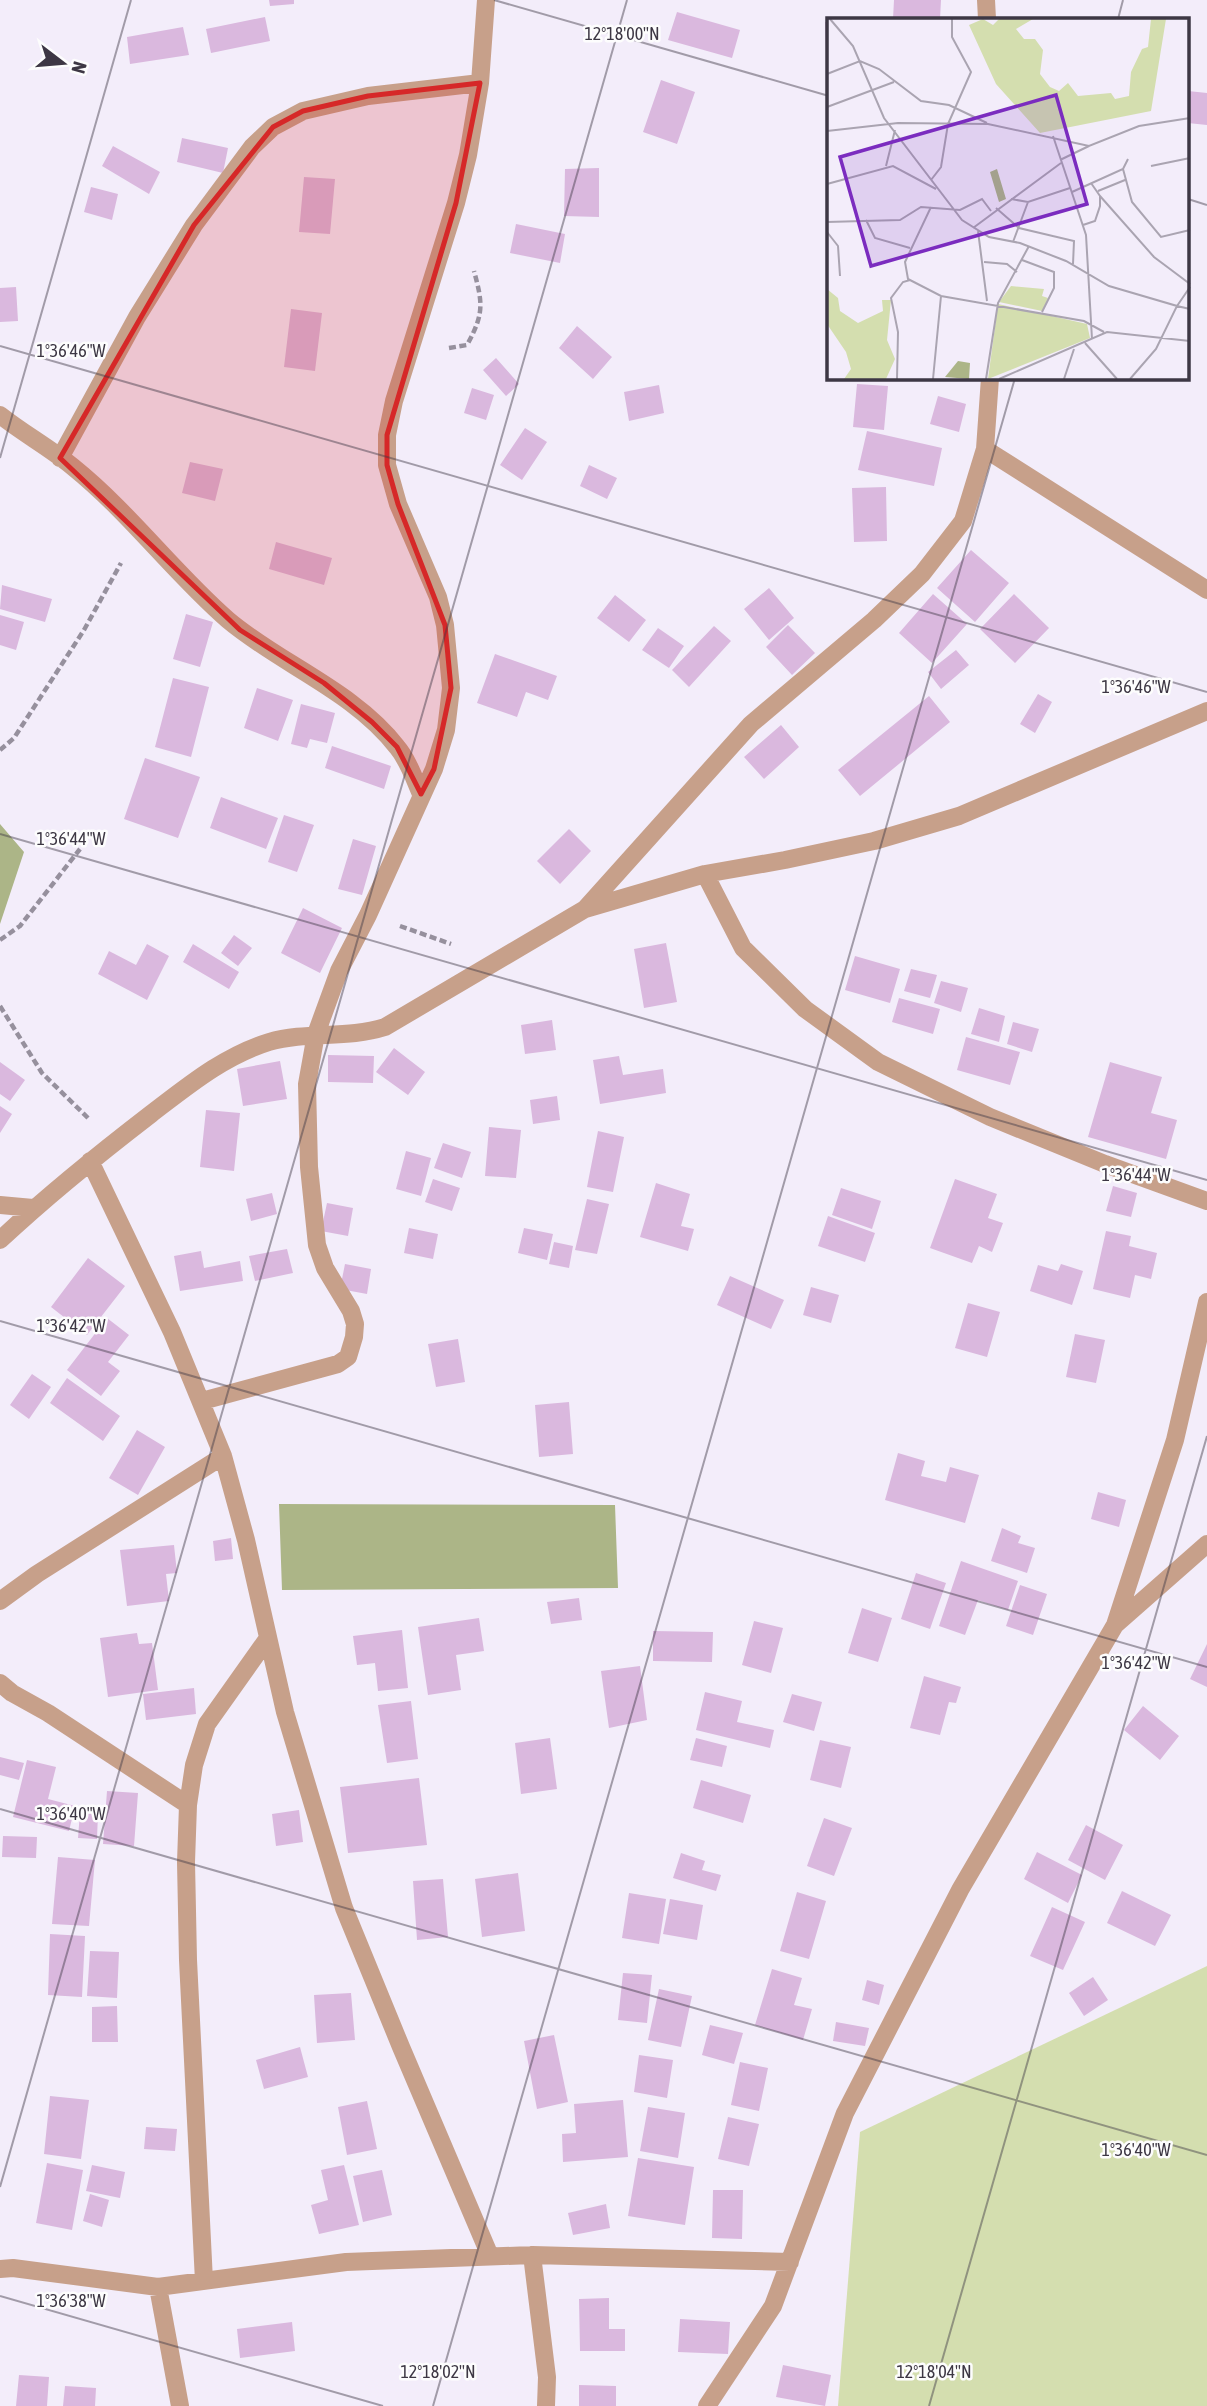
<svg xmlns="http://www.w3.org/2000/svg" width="1207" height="2406" font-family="'Asap Condensed',sans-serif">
<rect width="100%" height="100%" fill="#f3edfa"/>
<path fill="#d4deaf" d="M1207,1966v440h-369l22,-274z"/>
<path fill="#acb587" d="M0,824l24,28 -24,72z
M279,1504l336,1 3,83 -336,2z"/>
<path fill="#dab8de" d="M269,0h25v4l-24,2z
M894,0h47l-1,19h-47z
M677,12l63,18 -8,28 -64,-18z
M265,17l5,24 -59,12 -5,-24z
M825,22h4v29h-3z
M183,27l6,28 -59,9 -3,-27z
M661,80l34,12 -18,52 -34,-12z
M1188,91l19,2v32l-19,-2z
M182,138l46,10 -5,25 -46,-11z
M113,146l47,26 -11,22 -47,-28z
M599,168v49l-35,-1 1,-47z
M304,177l31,2 -5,55 -31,-2z
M91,187l27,7 -6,26 -28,-8z
M516,224l49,10 -5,29 -50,-10z
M16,287l2,34 -18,1v-34z
M291,309l31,4 -7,58 -31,-4z
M577,326l35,31 -19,22 -34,-31z
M496,358l23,26 -13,12 -23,-26z
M857,384l31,2 -4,44 -31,-3z
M659,385l5,28 -35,8 -5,-29z
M472,388l22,7 -8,25 -22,-7z
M938,396l28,8 -7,28 -29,-8z
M525,428l22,14 -25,38 -22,-15z
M867,431l75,17 -8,38 -76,-16z
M190,462l33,7 -8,32 -33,-8z
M589,465l28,13 -10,21 -27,-13z
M886,487l1,54 -33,1 -2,-54z
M276,542l56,16 -8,27 -55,-16z
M971,550l38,33 -34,39 -38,-34z
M2,585l50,14 -7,23 -45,-13z
M769,588l25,30 -25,22 -25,-31z
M933,594l34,30 -35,39 -33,-30z
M1014,594l35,34 -34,35 -35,-34z
M615,595l31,25 -17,22 -32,-24z
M186,614l27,8 -13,45 -27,-8z
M0,615l24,7 -8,28 -16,-5z
M788,625l27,28 -23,22 -26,-28z
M714,626l17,15 -42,46 -17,-17z
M658,628l26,18 -15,22 -27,-18z
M956,650l13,15 -28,24 -13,-17z
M495,654l62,22 -9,24 -22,-8 -9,25 -40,-14z
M173,678l36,9 -18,70 -36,-10z
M257,688l36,12 -15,41 -34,-13z
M1038,694l14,8 -17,31 -15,-9z
M929,696l21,26 -90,74 -22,-26z
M301,704l34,9 -8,30 -17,-4 -3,9 -16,-4z
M781,725l18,22 -35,32 -20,-22z
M332,746l59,20 -7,23 -59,-21z
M145,758l55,19 -22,61 -54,-19z
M221,797l57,21 -12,31 -56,-21z
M284,815l30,10 -17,47 -29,-10z
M569,829l22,22 -31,33 -23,-23z
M353,839l23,7 -14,49 -24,-6z
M303,908l39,20 -22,45 -39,-20z
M234,935l18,13 -14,18 -17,-13z
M666,943l11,59 -33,6 -10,-59z
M147,944l22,12 -22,44 -49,-26 11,-23 27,14z
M193,944l46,28 -10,17 -46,-27z
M855,956l45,13 -10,34 -45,-13z
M911,969l26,6 -7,23 -26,-7z
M941,981l27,7 -7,24 -27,-9z
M899,998l41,11 -7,25 -41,-12z
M979,1008l26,8 -6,26 -28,-8z
M552,1020l4,30 -31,4 -4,-29z
M1013,1022l26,7 -7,23 -25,-8z
M966,1037l54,15 -10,33 -53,-15z
M394,1048l31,24 -17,23 -32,-23z
M328,1055l46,1 -1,27 -45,-1z
M619,1056l4,19 40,-6 3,24 -66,11 -7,-44z
M280,1061l7,38 -44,7 -6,-37z
M0,1062l25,18 -15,21 -10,-7z
M1110,1062l52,15 -11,36 26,7 -11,39 -78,-22z
M557,1096l3,24 -27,4 -3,-24z
M0,1106l12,8 -12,19z
M206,1110l34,3 -6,58 -34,-4z
M489,1127l32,3 -5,48 -31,-2z
M598,1131l26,6 -11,55 -26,-5z
M443,1143l28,9 -9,26 -28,-10z
M406,1151l25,7 -10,38 -25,-7z
M433,1179l27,9 -8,23 -27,-9z
M955,1179l42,15 -9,24 15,5 -11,29 -13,-6 -7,17 -42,-15z
M656,1183l34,11 -9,32 13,3 -6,22 -48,-14z
M1113,1186l24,7 -6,24 -25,-6z
M841,1188l40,13 -9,28 -40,-14z
M272,1193l5,21 -26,7 -5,-22z
M587,1199l22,5 -12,50 -22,-4z
M327,1203l26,5 -5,28 -27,-5z
M828,1216l47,17 -10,29 -47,-16z
M409,1228l29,6 -5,25 -29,-6z
M524,1228l29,6 -6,26 -29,-7z
M1106,1231l25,5 -2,10 28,7 -6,26 -16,-4 -5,23 -37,-9z
M554,1242l19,4 -4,22 -20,-4z
M287,1249l6,24 -38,8 -6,-25z
M201,1251l3,17 36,-7 3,20 -63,10 -6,-35z
M88,1258l37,28 -38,49 -36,-28z
M345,1264l26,5 -4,25 -27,-5z
M1061,1264l22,7 -11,34 -42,-14 8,-26 20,6z
M730,1276l54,24 -13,29 -54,-24z
M811,1287l28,8 -8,28 -28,-8z
M968,1303l32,9 -13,45 -32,-9z
M107,1318l22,17 -21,27 12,9 -19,25 -34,-26z
M1075,1334l30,6 -9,43 -30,-6z
M458,1339l7,43 -29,5 -8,-43z
M32,1374l19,13 -22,32 -19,-14z
M67,1378l53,38 -17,25 -53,-38z
M569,1402l4,52 -34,3 -4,-52z
M137,1430l28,17 -27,48 -29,-17z
M898,1453l27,8 -4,15 25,6 4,-15 29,8 -14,48 -80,-23z
M1098,1492l28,8 -7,27 -28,-8z
M1002,1528l19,8 -3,7 17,5 -8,25 -36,-12z
M231,1538l2,21 -18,2 -2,-20z
M174,1545l3,28 -11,1 3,27 -42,5 -7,-56z
M961,1561l57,20 -10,29 -30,-10 -13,35 -26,-9z
M916,1573l30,10 -16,46 -29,-10z
M1020,1585l27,9 -14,41 -27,-9z
M579,1598l3,22 -31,4 -4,-22z
M862,1608l30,10 -14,44 -30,-9z
M479,1618l5,33 -28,4 5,35 -33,5 -10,-68z
M754,1621l29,7 -12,45 -29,-8z
M402,1630l6,58 -30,3 -3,-28 -18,2 -4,-29z
M653,1631l60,1 -1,30 -59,-1z
M137,1633l2,11 13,-1 6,47 -50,7 -8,-59z
M1207,1644v43l-17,-8z
M640,1666l7,54 -38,8 -8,-57z
M924,1676l37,11 -5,16 -7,-1 -9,33 -30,-7z
M194,1688l2,26 -50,6 -3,-26z
M705,1692l37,9 -5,21 37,8 -4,18 -74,-18z
M792,1694l30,8 -8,29 -31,-9z
M411,1701l7,58 -31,4 -9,-58z
M1143,1706l36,30 -19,24 -36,-30z
M550,1738l7,51 -36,5 -6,-51z
M696,1738l31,8 -5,21 -32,-7z
M820,1740l31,7 -10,41 -31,-8z
M0,1757l24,6 -5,17 -19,-5z
M27,1760l29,7 -8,32 27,7 -6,25 -56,-14z
M419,1778l8,67 -79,8 -8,-66z
M701,1780l50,15 -8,28 -50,-15z
M107,1791l31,2 -4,53 -31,-2z
M299,1810l4,32 -27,4 -4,-32z
M80,1812l18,1 -1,26 -19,-1z
M824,1818l28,10 -18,48 -27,-10z
M1086,1825l37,20 -18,35 -37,-20z
M3,1836l34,1 -1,21 -34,-1z
M1037,1852l45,23 -14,28 -44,-24z
M681,1853l24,8 -3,9 19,5 -5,16 -43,-13z
M58,1857l37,3 -6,66 -37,-2z
M518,1873l7,58 -43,6 -7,-58z
M443,1879l5,58 -31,3 -4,-59z
M1122,1891l49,24 -16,31 -48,-23z
M797,1892l29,9 -17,58 -29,-8z
M629,1893l37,6 -7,45 -37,-6z
M670,1899l33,6 -6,35 -34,-6z
M1052,1907l33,15 -22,48 -33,-14z
M50,1934l35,2 -3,61 -34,-2z
M90,1951l29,1 -2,46 -30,-2z
M772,1969l30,9 -8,27 18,4 -9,31 -48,-15z
M623,1973l29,2 -5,48 -29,-3z
M1093,1977l15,23 -24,16 -15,-23z
M867,1980l17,5 -5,20 -17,-5z
M659,1989l33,7 -11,51 -33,-7z
M351,1993l4,47 -38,3 -3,-48z
M117,2006l1,36h-26v-35z
M836,2022l33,6 -4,18 -32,-5z
M710,2025l33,8 -9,31 -32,-9z
M554,2035l14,67 -31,7 -13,-68z
M300,2047l8,30 -44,12 -8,-29z
M639,2055l34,5 -6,38 -33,-6z
M740,2062l28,6 -9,43 -28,-6z
M50,2096l39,4 -8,59 -37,-5z
M623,2100l5,57 -65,5 -1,-28 14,-1 -2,-29z
M367,2101l10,48 -30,6 -9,-48z
M648,2107l37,6 -7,45 -38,-7z
M728,2117l31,7 -10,42 -31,-7z
M146,2127l31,2 -2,22 -31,-2z
M638,2158l56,9 -9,58 -57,-9z
M47,2163l36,7 -11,60 -36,-7z
M92,2165l33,7 -5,26 -34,-7z
M344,2165l15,60 -40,9 -8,-29 17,-5 -7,-30z
M382,2170l10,45 -29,7 -10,-46z
M713,2190h30l-1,49 -30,-1z
M90,2194l19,6 -7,27 -19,-6z
M606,2204l4,24 -37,7 -5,-22z
M609,2298v31h16v22h-45l-1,-52z
M680,2319l50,3 -2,32 -50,-2z
M292,2322l3,29 -55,7 -3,-29z
M783,2365l48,10 -6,31 -49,-9z
M19,2375l30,2 -2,29h-31z
M579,2385l37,1v20h-37z
M65,2386l31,2 -1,18h-32z"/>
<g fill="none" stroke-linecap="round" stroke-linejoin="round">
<path stroke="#96909d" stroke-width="4.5" stroke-dasharray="7 3.5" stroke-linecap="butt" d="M449,348l18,-3c17,-31 16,-41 7,-74
M0,750l14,-12 70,-108 37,-67
M400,926l51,18
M0,940l20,-14 60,-77
M0,1006l42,67 46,45"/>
<path stroke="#c7a08a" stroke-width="18" d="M986,0l1,19
M0,415c24,19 50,33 73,52 57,46 101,106 155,153 52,44 126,71 169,127 11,13 17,31 24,47
M985,449l222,141
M60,458l77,-141 57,-92 58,-78 21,-20 30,-16 65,-15 112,-13
M705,874l38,74 62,61 73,53 112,55 115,47 102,37
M585,909l166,-185 123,-104 48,-46 41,-53 22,-72 5,-71
M90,1161l82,171 51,124 23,84 39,172 59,196 57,139 89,209
M0,1205l33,3
M0,1240c48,-45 99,-86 151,-126 38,-29 73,-58 118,-72 38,-11 78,-3 116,-15l200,-118 120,-35 80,-14 89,-19 85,-25 248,-105
M202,1401l136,-37 10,-7 6,-20 1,-13 -4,-13 -26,-43 -8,-23 -8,-78 -2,-83 9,-50 23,-63 29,-56 66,-146 12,-39 5,-42 -6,-63 -7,-28 -40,-93 -11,-39v-30l7,-34 62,-198 12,-48 12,-72 6,-83
M0,1601l37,-27 186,-118
M1115,1625l92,-81
M0,1683l12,10 36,20 140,92
M532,2255l15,122 -1,29
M0,2269l13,-1 145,19 188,-25 186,-7 258,7
M204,2281l-16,-321 -2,-98 2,-57 6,-40 13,-41 61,-86
M158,2287l22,119
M707,2406l66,-100 72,-193 115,-223 155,-265 60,-185 32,-138"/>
</g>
<path fill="#d62828" fill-opacity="0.2" stroke="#d62828" stroke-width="5" stroke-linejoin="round" d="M480,83l-24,120 -69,232v30l11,39 47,121 6,63 -17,81 -13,25 -24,-47 -25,-25 -48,-39 -84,-53 -180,-172 134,-233 79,-98 30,-16 65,-15z"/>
<path fill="none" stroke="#3d3744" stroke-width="2" stroke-opacity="0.45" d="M494,0l335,96M1118,19l5,-19M1188,199l19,6M0,346l1207,346M0,458l131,-458M0,834l1207,346M0,1321l1207,346M0,1809l1207,346M0,2187l627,-2187M0,2296l383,110M433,2406l582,-2028M929,2406l278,-970"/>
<g transform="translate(827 18)">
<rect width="362" height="362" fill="#f3edfa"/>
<path d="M156,1l10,6 6,-6h34l-17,10 8,10h11l8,11 -3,24 10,13 9,4 9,-8 10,13 33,-3 4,6 14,-3 2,-24 11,-23 6,-2 3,-28h15l-15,92 -111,22 -44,-49 -27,-59zM184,268l33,3 -2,7 6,2 -6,13 -43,-9zM0,271l11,9 2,13 18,12 25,-12 -1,-11h9l-4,40 8,19 -9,20h-42l7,-10 -5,-17 -19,-28zM171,286l89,20 3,14 -102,41z" fill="#d4deaf"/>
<path d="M170,151l9,30 -7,3 -9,-30zM131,343l12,2 -1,16 -24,-2z" fill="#acb587"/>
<path fill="none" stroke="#aaa4b1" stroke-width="2" d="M3,1l23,27 31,72 78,102 27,17 31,6 46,18 43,25 68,20 -21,43 -26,30M0,56l33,-13 19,8 42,32 28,4 38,18M0,89l67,-25M0,113l71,-8 90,1 101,22 50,-20 51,-8M226,118l33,99 6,104M233,142l29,-14M59,148l9,-36M324,148l39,-8M296,151l9,33 29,35 29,-7M104,162l10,-13 7,-43 23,-52 -19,-35v-18M0,166l66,-18 43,23M271,173l27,-11M245,174l51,-23 5,-10M273,178l54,61 36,27M184,181l17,3 42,-14M104,189l-26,55 3,17 33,17 143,25 20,11M169,190l23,20 55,13 -1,23M39,202l9,18 35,10M0,204l73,-2 21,-13 39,3 22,-11 9,12M256,207l12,-4 5,-15v-10l-9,-13M146,210l88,-65M151,213l9,70M0,214l11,14 2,30M186,224l15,-40M195,242l32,12v16l-12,24M157,244l23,2 10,8M363,269l-13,19 13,3M258,325l32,36M70,361l1,-47 -7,-34 12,-16 7,-2M106,361l8,-83M159,361l12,-76 31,-57M172,361l108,-47 83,9M237,361l10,-30"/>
<path fill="#7b2cbf" fill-opacity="0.15" stroke="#7b2cbf" stroke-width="3.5" d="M229,77l31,109 -216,62 -31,-109z"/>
<rect width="362" height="362" fill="none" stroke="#3d3744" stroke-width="3.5"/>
</g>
<g font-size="18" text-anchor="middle" fill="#3d3744" stroke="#fdfdfd" stroke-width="5" stroke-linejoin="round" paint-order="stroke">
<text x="622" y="40">12°18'00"N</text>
<text x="71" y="357">1°36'46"W</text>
<text x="1136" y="693">1°36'46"W</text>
<text x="71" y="845">1°36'44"W</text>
<text x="1136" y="1181">1°36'44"W</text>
<text x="71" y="1332">1°36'42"W</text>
<text x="1136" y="1669">1°36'42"W</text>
<text x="71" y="1820">1°36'40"W</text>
<text x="1136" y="2156">1°36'40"W</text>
<text x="71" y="2307">1°36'38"W</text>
<text x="438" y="2378">12°18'02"N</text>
<text x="934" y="2378">12°18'04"N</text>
</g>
<g transform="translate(63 63) rotate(106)" stroke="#fdfdfd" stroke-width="5" paint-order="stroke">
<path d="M0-5L12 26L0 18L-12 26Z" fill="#3d3744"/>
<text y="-10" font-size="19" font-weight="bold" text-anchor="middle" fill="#3d3744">N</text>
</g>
</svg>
